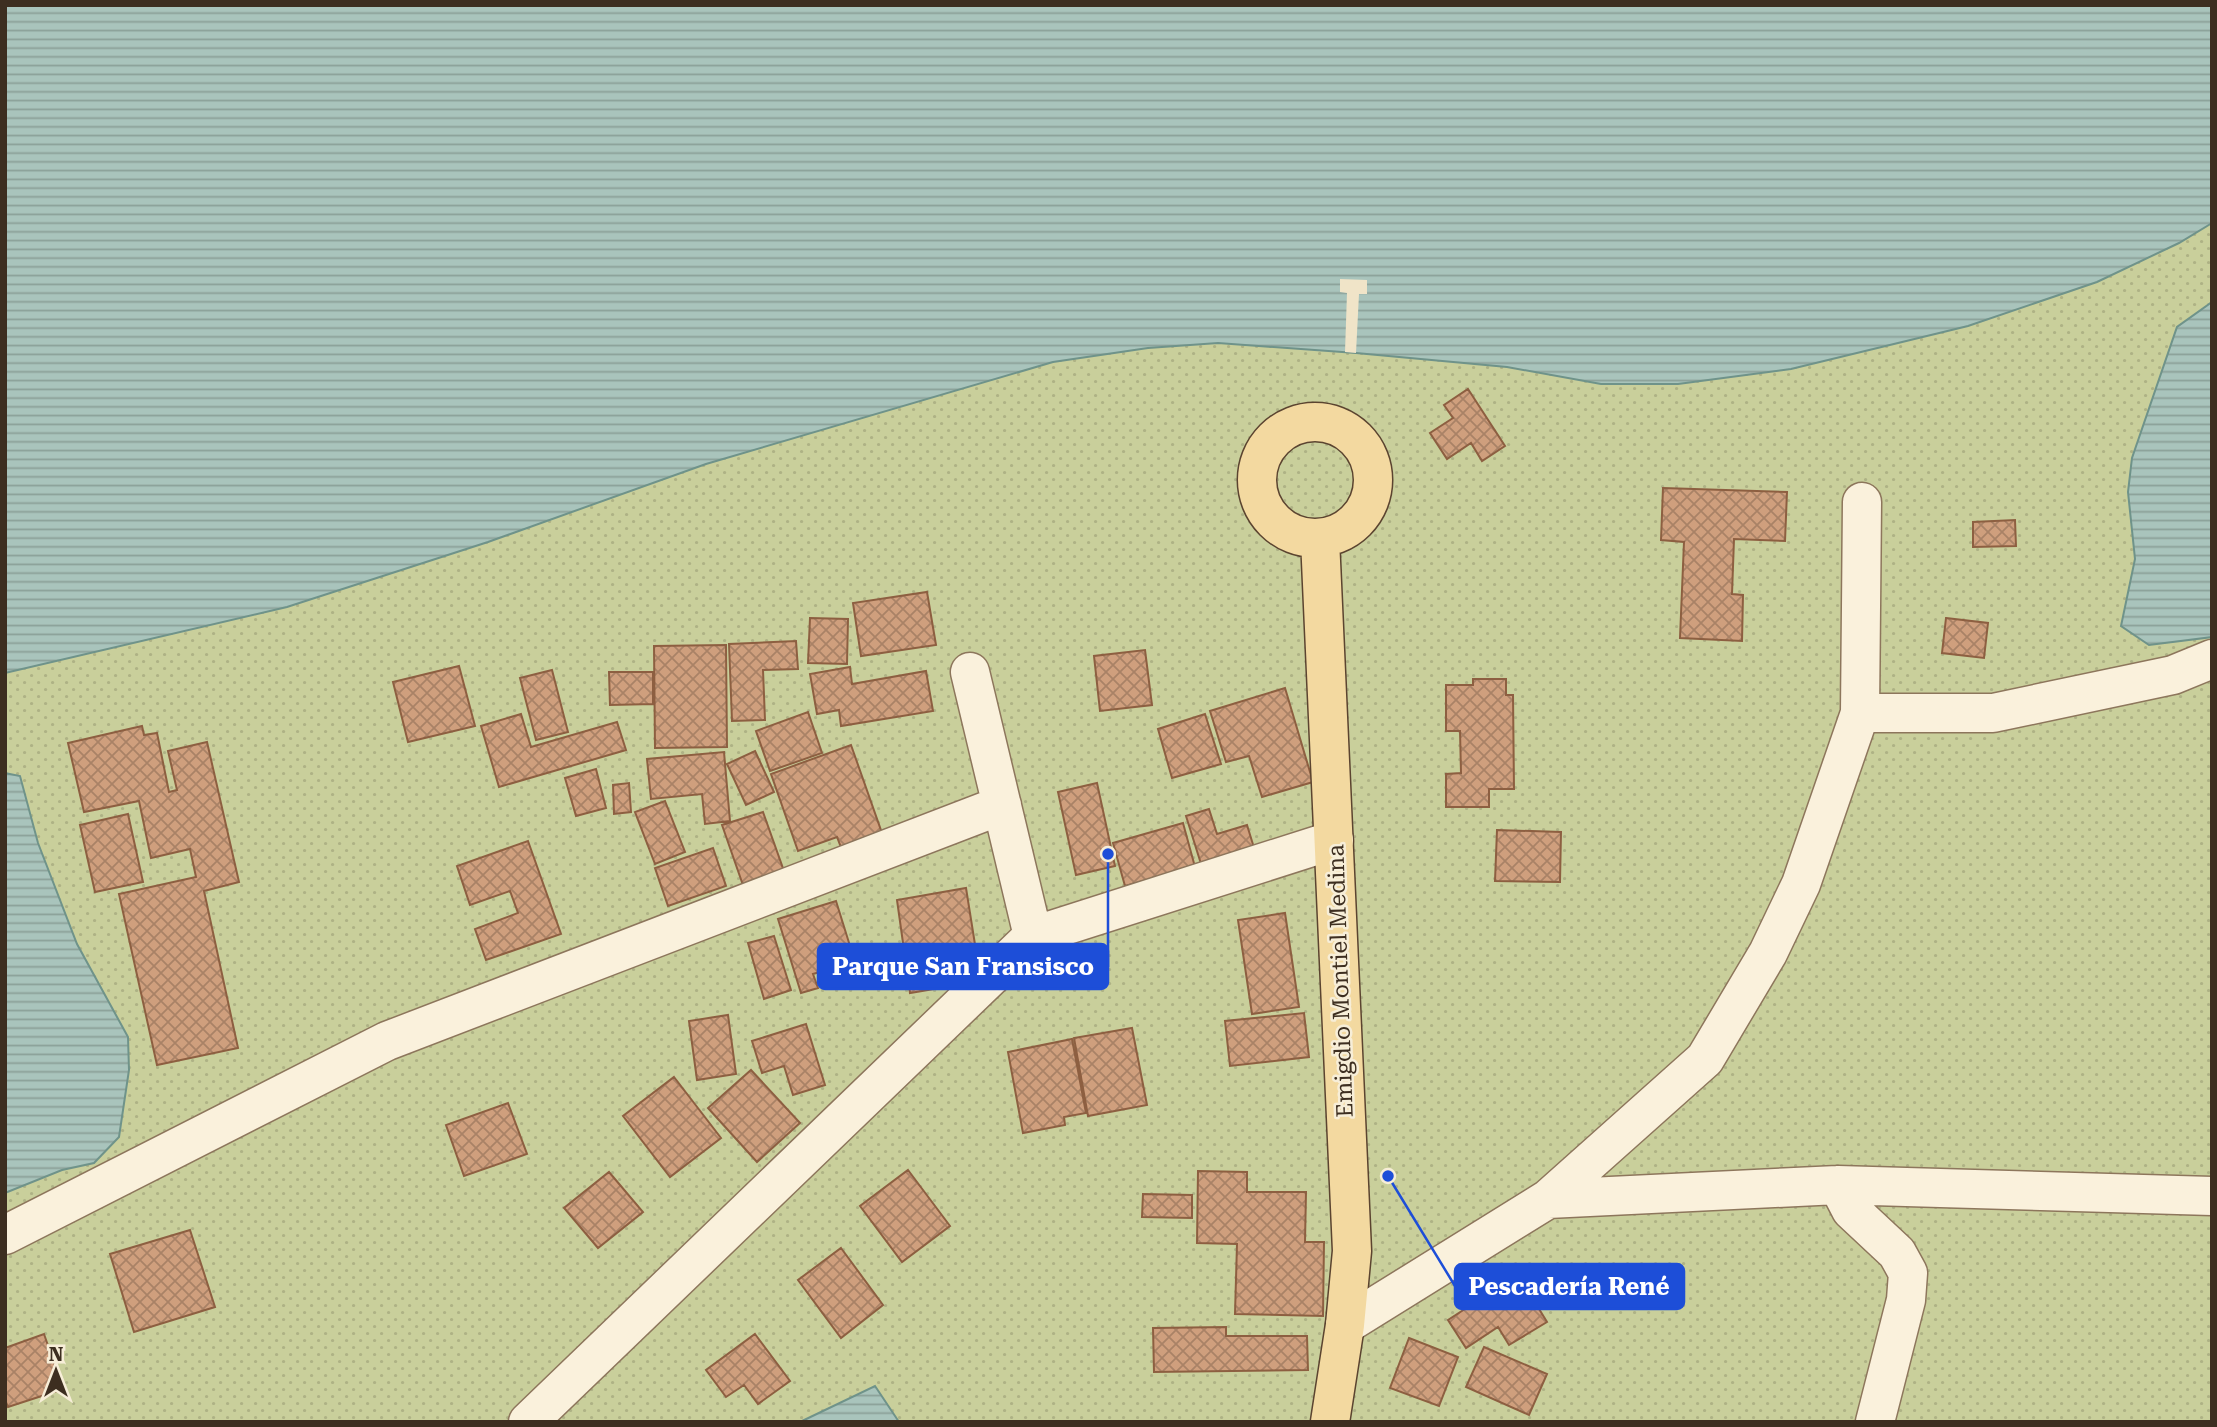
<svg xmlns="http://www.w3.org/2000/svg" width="2217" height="1427" font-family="'Roboto Serif',serif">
<defs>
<pattern id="park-dots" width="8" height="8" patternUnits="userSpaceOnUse" patternTransform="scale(1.75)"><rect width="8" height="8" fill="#c9cf9b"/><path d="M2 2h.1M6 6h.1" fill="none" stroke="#aeb285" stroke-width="1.8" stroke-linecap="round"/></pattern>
<pattern id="water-rules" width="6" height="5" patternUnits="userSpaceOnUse" patternTransform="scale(1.75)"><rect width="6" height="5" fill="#a9c4bc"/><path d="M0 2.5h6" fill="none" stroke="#8ba098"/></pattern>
<pattern id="building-cross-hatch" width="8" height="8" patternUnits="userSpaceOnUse" patternTransform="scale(1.75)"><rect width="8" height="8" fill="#cf9f7d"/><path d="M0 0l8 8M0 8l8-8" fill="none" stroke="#a98266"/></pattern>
</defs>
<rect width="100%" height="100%" fill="#f0e4c8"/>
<path fill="url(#park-dots)" d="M2212,5v1417h-2207v-1135z"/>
<path fill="url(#water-rules)" stroke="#6f938a" stroke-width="2" d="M5,5h2207v218l-33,20 -82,39 -129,44 -177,43 -113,15h-77l-94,-17 -151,-14 -138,-10 -70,5 -95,14 -347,102 -218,78 -201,65 -282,66z
M2212,302v335l-63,8 -28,-19 14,-67 -7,-67 4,-34 45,-131z
M5,773l15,3 18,67 39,101 51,93 1,33 -10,67 -25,26 -32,7 -57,23z
M875,1386l24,36h-99z"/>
<path fill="#f0e4c8" d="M1340,279l27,1v14h-8l-3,59 -11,-1 2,-59 -7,-1z"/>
<path fill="url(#building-cross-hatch)" stroke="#8d5f41" stroke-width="2" d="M1468,389l37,57 -23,15 -11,-18 -24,16 -17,-26 23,-15 -9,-13z
M1663,488l124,4 -2,49 -51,-2 -2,55 11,1 -1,46 -62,-3 4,-96 -23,-2z
M2015,520l1,26 -43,1v-25z
M927,592l9,53 -75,11 -8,-53z
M810,618l38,1 -1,45 -39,-1z
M1946,618l42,5 -4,35 -42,-5z
M796,641l2,28 -35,1 2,50 -33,1 -3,-77z
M726,645l1,102 -72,1 -1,-102z
M1145,650l7,55 -52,6 -6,-55z
M459,666l16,60 -67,16 -15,-60z
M850,667l2,17 74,-13 7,40 -92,15 -2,-16 -22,4 -7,-40z
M552,670l16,62 -32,8 -16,-62z
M609,672h44v32l-43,1z
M1473,679h33v16h7l1,94h-25v18h-43v-33l15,-1 -1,-42h-14v-46h27z
M1285,688l28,94 -51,15 -13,-41 -23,6 -16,-51z
M808,712l14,41 -52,18 -14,-40z
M521,714l10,33 86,-25 9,28 -127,37 -18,-61z
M1205,714l16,50 -49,14 -14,-49z
M142,726l2,9 13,-2 12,59 8,-2 -9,-39 39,-9 32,140 -35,9 34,157 -81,17 -38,-171 77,-17 -6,-28 -39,9 -12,-57 -55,11 -16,-69z
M851,745l32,91 -41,14 -5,-13 -39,14 -27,-77z
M755,751l19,41 -28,13 -19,-41z
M724,752l6,69 -25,3 -3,-30 -51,5 -4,-40z
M596,769l10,39 -30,8 -11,-38z
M629,783l2,29 -17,2 -1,-29z
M1097,783l18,83 -39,9 -18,-83z
M665,801l20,51 -30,12 -20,-52z
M1209,809l8,25 30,-9 8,26 -53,16 -16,-51z
M763,812l22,62 -41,14 -22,-63z
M128,814l15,68 -48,10 -15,-67z
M1183,823l12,44 -70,19 -12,-43z
M1497,830l64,2 -1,50 -65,-1z
M528,841l33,93 -75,26 -11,-31 43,-16 -8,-22 -40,14 -13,-39z
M713,848l13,38 -58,20 -13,-38z
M966,888l11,69 -35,5 4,25 -36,6 -13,-93z
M836,901l19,61 -42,12 5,14 -17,5 -23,-74z
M1285,913l14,94 -47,7 -14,-94z
M774,936l17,54 -27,9 -16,-56z
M1304,1013l5,44 -79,9 -5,-45z
M728,1015l8,59 -39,6 -8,-59z
M806,1024l19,61 -32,10 -9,-29 -22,7 -10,-32z
M1132,1028l15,77 -59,11 -14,-78z
M1072,1039l14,74 -22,4 1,8 -42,8 -15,-81z
M751,1070l49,53 -43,39 -49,-54z
M674,1077l47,61 -51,39 -47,-61z
M508,1103l19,51 -63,22 -18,-51z
M908,1170l42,56 -48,36 -42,-56z
M1198,1171l49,1v20h59l-1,50h19l-1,74 -88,-2 2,-70 -40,-1z
M609,1172l34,40 -45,36 -34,-40z
M1143,1194l49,1v23l-50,-1z
M190,1230l25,77 -81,25 -24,-78z
M841,1248l42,57 -42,33 -43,-58z
M1531,1266l19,28 -14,10 11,18 -38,23 -11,-18 -32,21 -18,-28z
M1226,1327v9h81l1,34 -154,2 -1,-44z
M44,1334l19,55 -55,18 -3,-7v-52z
M755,1334l35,47 -32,23 -14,-19 -18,12 -20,-27z
M1409,1338l49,19 -19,49 -49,-18z
M1484,1347l63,27 -18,41 -63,-28z"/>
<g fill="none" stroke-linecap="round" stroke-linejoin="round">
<defs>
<path id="minor" d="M970,672l63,264
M1860,713h133l180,-38 39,-16
M1838,1185l13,25 46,43 11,20 -2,27 -31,122
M1548,1199l157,-140 63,-106 33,-69 59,-171 2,-211
M5,1235l382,-194 615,-236
M1345,1325l203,-126 290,-14 374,11
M528,1422l505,-486 301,-96"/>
<path id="major" d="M1257 480a58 58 0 1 1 116 0a58 58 0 1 1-116 0Z
M1320,539l32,712 -7,74 -15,97"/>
</defs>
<use href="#minor" stroke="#8d765c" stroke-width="41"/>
<use href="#major" stroke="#5b4430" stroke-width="41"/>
<use href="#minor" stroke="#faf1dc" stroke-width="38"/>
<use href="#major" stroke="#f3d9a0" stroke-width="38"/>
</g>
<g text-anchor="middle" stroke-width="5" stroke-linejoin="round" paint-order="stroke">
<g font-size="23" fill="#3d2e20" stroke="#f7eed8">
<text transform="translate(1340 981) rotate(-92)" y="8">Emigdio Montiel Medina</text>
</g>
</g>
<path fill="none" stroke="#1d4ed8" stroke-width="2.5" d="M1108 854L1108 967M1388 1176L1455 1286"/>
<g fill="#1d4ed8" stroke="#f7eed8" stroke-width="2.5">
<circle cx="1108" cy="854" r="7"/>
<circle cx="1388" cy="1176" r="7"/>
</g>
<g fill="#1d4ed8" stroke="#1d4ed8" stroke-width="2.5">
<rect x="818" y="944" width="290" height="45" rx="7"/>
<rect x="1455" y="1264" width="229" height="45" rx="7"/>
</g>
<g font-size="24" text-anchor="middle" font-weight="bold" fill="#fff">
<text x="963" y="975">Parque San Fransisco</text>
<text x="1569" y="1295">Pescadería René</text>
</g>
<rect width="2217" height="1427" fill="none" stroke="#3d2e20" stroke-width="14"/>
<g transform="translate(56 1371)" stroke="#f7eed8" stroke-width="5" paint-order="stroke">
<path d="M0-5L12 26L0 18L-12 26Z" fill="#3d2e20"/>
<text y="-10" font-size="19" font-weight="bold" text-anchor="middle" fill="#3d2e20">N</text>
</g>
</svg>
